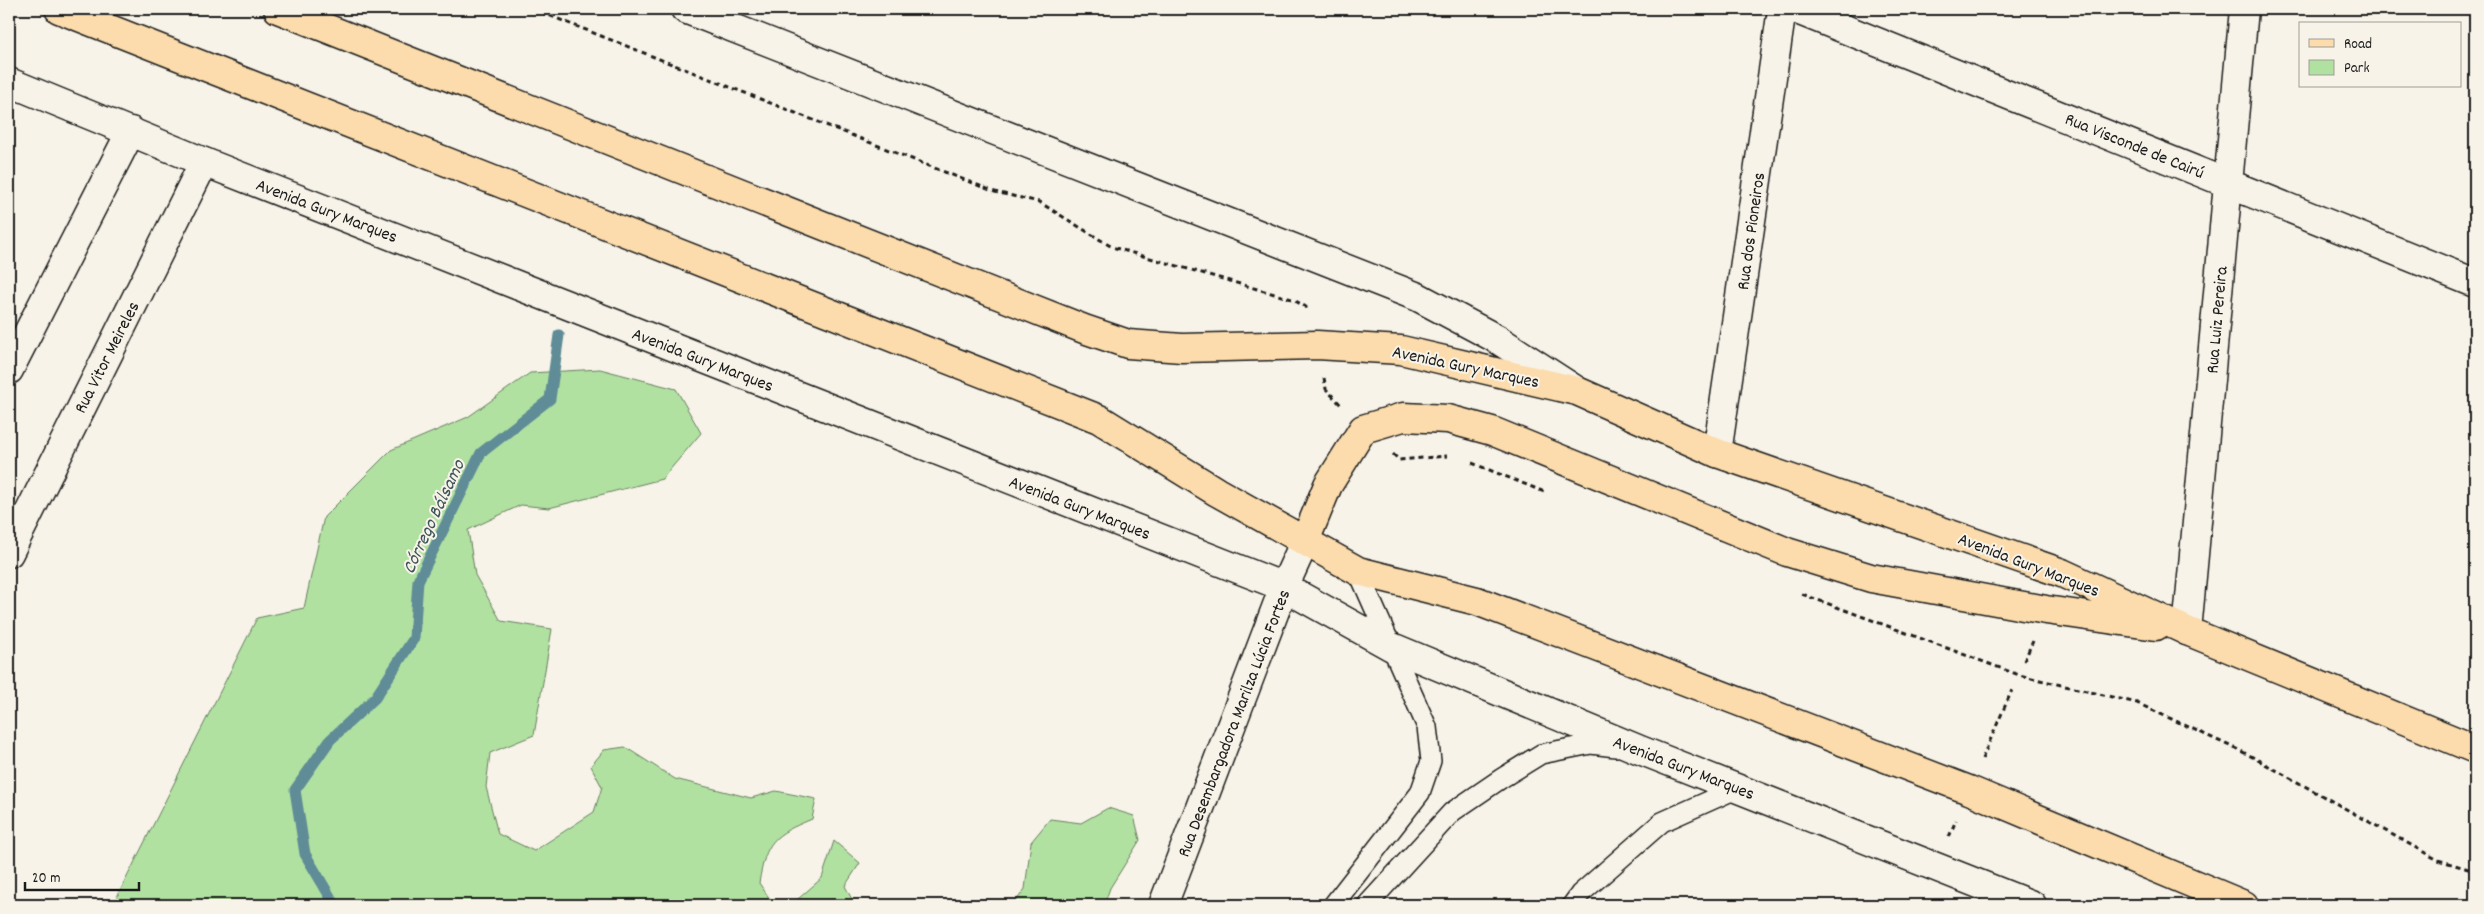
<svg xmlns="http://www.w3.org/2000/svg" width="2484" height="914" font-family="Dekko,sans-serif">
<rect width="100%" height="100%" fill="#f7f3e8"/>
<filter id="ink" filterUnits="userSpaceOnUse"><feTurbulence type="fractalNoise" baseFrequency=".02" numOctaves="2"/><feDisplacementMap in="SourceGraphic" scale="10" xChannelSelector="R" yChannelSelector="G"/><feConvolveMatrix kernelMatrix="1 2 1 2 8 2 1 2 1" color-interpolation-filters="sRGB"/></filter>
<g filter="url(#ink)">
<path fill="#b1e1a1" stroke="#667e5e" d="M600,369l76,20 25,44 -39,46 -113,29 -28,-3 -53,25 7,45 26,46 51,8 -18,106 -44,18 -4,34 12,47 36,17 60,-39 8,-25 -11,-21 13,-16 21,-3 50,32 76,19 25,-7 40,8 -4,20c-39,16 -46,22 -53,64l15,22h-661l144,-287 47,-10 20,-91 67,-67 77,-33 62,-44z
M1108,808l26,8 6,24 -30,48 -6,17h-91l12,-16 6,-47 19,-23 31,4z
M834,841l26,22 -15,23 10,19h-71l14,-6 24,-21z"/>
<g fill="none" stroke-linecap="round" stroke-linejoin="round">
<path stroke="#5e8c97" stroke-width="11" d="M335,905l-30,-51 -10,-64 35,-50 45,-42 39,-60 4,-57 63,-128 69,-54 9,-64"/>
<defs>
<path id="service" d="M1333,905l87,-112 11,-32 -4,-34 -69,-156
M1367,905l85,-93 50,-34 39,-24 50,-10 25,3
M1572,905l8,-11 82,-72 76,-34"/>
<path id="minor" d="M1795,9l680,274
M1717,453l65,-444
M2187,631l57,-622"/>
<path id="tertiary" d="M9,370l122,-239
M9,553l195,-391
M1163,905l121,-318 21,-46"/>
<path id="secondary" d="M685,9l733,288 79,42 77,50
M9,82l195,80 1080,425 108,60 248,103 392,155"/>
<path id="primary" d="M59,9l1040,410 118,73 141,79 119,30 492,189 275,115
M278,9l806,320 44,15 54,4 135,-3 84,5 176,41 140,62 345,120 125,58 288,118
M1305,541l23,-56 35,-56 40,-12 45,2 44,12 295,121 84,26 175,32 110,16"/>
</defs>
<use href="#service" stroke="#1c1c1c" stroke-width="22"/>
<use href="#minor" stroke="#1c1c1c" stroke-width="31"/>
<use href="#tertiary" stroke="#1c1c1c" stroke-width="31"/>
<use href="#secondary" stroke="#1c1c1c" stroke-width="31"/>
<use href="#primary" stroke="#1c1c1c" stroke-width="31"/>
<path stroke="#1c1c1c" stroke-width="3" stroke-dasharray="5 4" stroke-linecap="butt" d="M533,9l462,183 44,10 73,45 180,52 14,8 1,4
M1324,378l2,11 15,16
M1393,454l6,6 48,-4
M1472,463l75,30
M1802,594l217,81 118,28 110,51 191,106 37,11
M2024,661l9,-20
M1982,759l30,-69
M1949,837l7,-17"/>
<use href="#service" stroke="#f7f3e8" stroke-width="19"/>
<use href="#minor" stroke="#f7f3e8" stroke-width="28"/>
<use href="#tertiary" stroke="#f7f3e8" stroke-width="28"/>
<use href="#secondary" stroke="#f7f3e8" stroke-width="28"/>
<use href="#primary" stroke="#fcdcac" stroke-width="28"/>
</g>
</g>
<g text-anchor="middle" stroke-width="4" stroke-linejoin="round" paint-order="stroke">
<g font-size="18" fill="#1c1c1c" stroke="#f7f3e8">
<text transform="translate(2135 145) rotate(22)" y="6">Rua Visconde de Cairú</text>
<text transform="translate(327 210) rotate(21)" y="6">Avenida Gury Marques</text>
<text transform="translate(1750 231) rotate(-82)" y="6">Rua dos Pioneiros</text>
<text transform="translate(2216 320) rotate(-85)" y="6">Rua Luiz Pereira</text>
<text transform="translate(106 357) rotate(-63)" y="6">Rua Vitor Meireles</text>
<text transform="translate(703 359) rotate(21)" y="6">Avenida Gury Marques</text>
<text transform="translate(1466 366) rotate(12)" y="6">Avenida Gury Marques</text>
<text transform="translate(1080 507) rotate(21)" y="6">Avenida Gury Marques</text>
<text transform="translate(2029 564) rotate(21)" y="6">Avenida Gury Marques</text>
<text transform="translate(1233 723) rotate(-69)" y="6">Rua Desembargadora Marilza Lúcia Fortes</text>
<text transform="translate(1684 767) rotate(21)" y="6">Avenida Gury Marques</text>
</g>
<g font-size="19" font-style="italic" fill="#3d545a" stroke="#f7f3e8">
<text transform="translate(432 516) rotate(-65)" y="7">Córrego Bálsamo</text>
</g>
</g>
<rect width="2484" height="914" fill="none" stroke="#f7f3e8" stroke-width="30"/>
<rect x="15" y="15" width="2454" height="884" fill="none" stroke="#1c1c1c" stroke-width="2" filter="url(#ink)"/>
<rect x="2299" y="22" width="162" height="65" fill="#f7f3e8" stroke="#9f9d96"/>
<rect x="2309" y="39" width="25" height="8" fill="#fcdcac" stroke="#9f9d96"/>
<text x="2344" y="48" font-size="15" fill="#1c1c1c">Road</text>
<rect x="2309" y="60" width="25" height="15" fill="#b1e1a1" stroke="#9f9d96"/>
<text x="2344" y="72" font-size="15" fill="#1c1c1c">Park</text>
<path d="M25 882v8h114v-8" fill="none" stroke="#1c1c1c" stroke-width="2.5"/>
<text x="32" y="882" font-size="15" fill="#1c1c1c" stroke="#f7f3e8" stroke-width="4" paint-order="stroke">20 m</text>
</svg>
